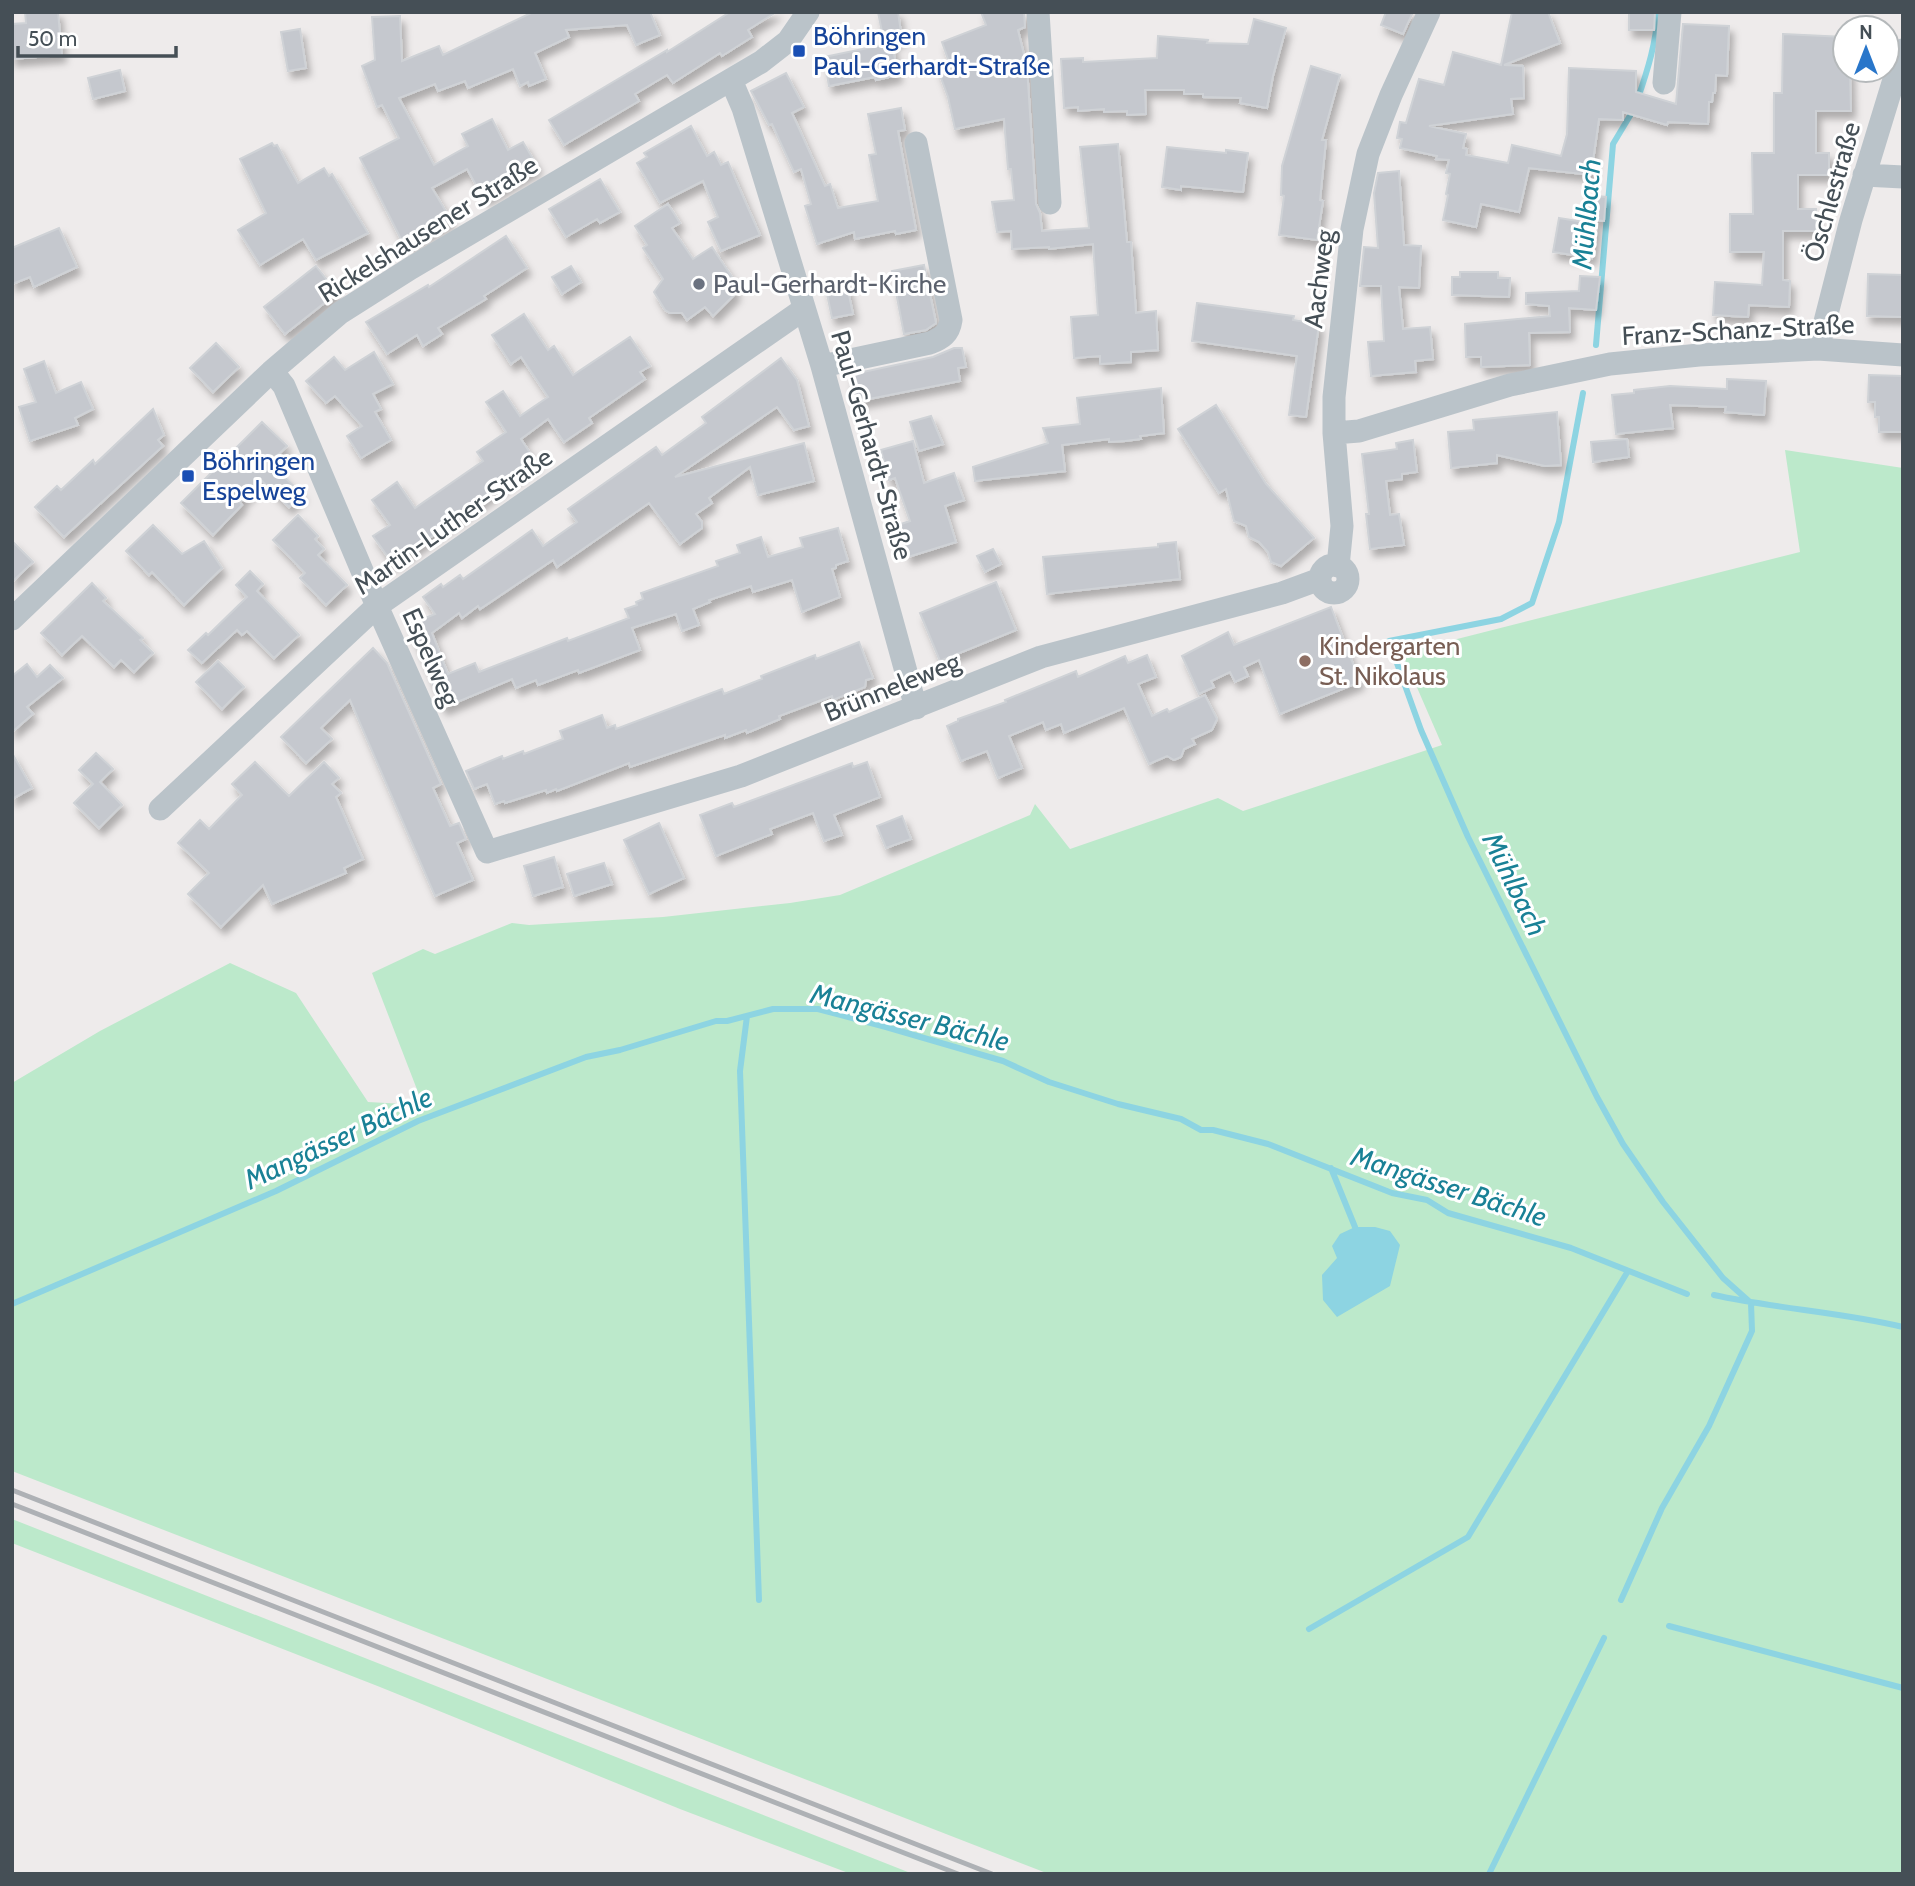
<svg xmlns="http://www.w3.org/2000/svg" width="1915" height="1886" font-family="Cabin,sans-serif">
<defs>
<filter id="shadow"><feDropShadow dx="4" dy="7" stdDeviation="3.5" flood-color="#0004"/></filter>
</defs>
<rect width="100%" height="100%" fill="#eeebeb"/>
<path fill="#bce9cb" d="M1785,450l118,18v1406h-854l-1037,-403v-388l88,-52 130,-68 66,30 72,109 55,3 -51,-132 51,-24 12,5 77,-31 17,2 134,-8 127,-14 50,-8 190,-80 5,-11 35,45 148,-51 25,13 199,-66 -40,-92 398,-101z
M12,1519l901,355h-62l-171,-65 -300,-122 -368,-144z"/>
<path fill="#8dd4e2" d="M1355,1227h20l15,4 10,14 -10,41 -53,31 -14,-17 -1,-25 15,-17 -5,-12 8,-12z"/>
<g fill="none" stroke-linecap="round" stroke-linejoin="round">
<path stroke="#8dd4e2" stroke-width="6" d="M1638,98c10,-29 18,-55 20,-86
M1596,345l17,-201 21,-35
M1583,393l-24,129 -27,81 -31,16 -112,22 32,89 47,107 129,260 26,47 40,58 60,76 28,25
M747,1016l-7,55 19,529
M1331,1168l24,59
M1714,1295c63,14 127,17 189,32
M12,1304l264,-113 142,-70 168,-64 34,-7 96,-29h11l46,-12h45l68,18 117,34 46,21 69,22 63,15 20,11h12l55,14 124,49 35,7 21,13 123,35 116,46
M1621,1600l41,-92 47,-82 43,-95 -1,-28
M1669,1626l234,62
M1309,1629l159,-92 160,-266
M1489,1874l115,-236"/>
</g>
<path fill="#c5c8ce" stroke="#cfd2d6" stroke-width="2" filter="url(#shadow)" d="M25,12h33l4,43 -50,4v-35l14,-1z
M533,12h117l10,23 -24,10 -9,-20 -61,5 3,7 -34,16 11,26 -17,7 -1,-4 -8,4 -7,-17 -45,19 -3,-7 -27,10 -3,-7 -36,14 35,67 34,-19 -6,-12 30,-15 16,31 15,-8 15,25 -54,32 -17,-30 -35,19 19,32 -46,27 -45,-89 39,-20 -17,-33 -5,2 -15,-41 13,-6 -3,-43 28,-1 2,45 37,-15 4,9z
M730,12h46l-28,18 4,7 -30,19 -2,-3 -47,30 -6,-8 -32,19 4,7 -75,44 -15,-25 118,-70v2z
M878,12h20l4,27 -18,3z
M981,12h43l1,15 -7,3 9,37 9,137 4,9 2,18 47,-3 -9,-81 38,-3 9,98h4l5,71 20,-2 2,39 -27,2v10l-31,2v-8l-26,2 -3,-41 27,-2 -5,-71 -44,5v-2l-37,2 -1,-18 -14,1 -5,-30 22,-2 -3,-31h-3l-4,-50 -49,10 -7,-32 -11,-30 12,-5 -7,-20 44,-17z
M1386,12h27l-10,22 -22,-9z
M1512,12h36l12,31 -56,22 19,1 1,32 -13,1 2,15 -84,12 37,8 -3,14 4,1 -1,6 42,8 4,-18 49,11 6,-22 2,-66 67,3v21l40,12 7,-80 46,2 -2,50 -11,-1 -1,18h-2l-1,9h-3l-1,22 -40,-2 -1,3 -44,-13v8l-24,-1 -8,56 -62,-7 -10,44 -38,-8 -5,23 -33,-7 5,-25 -2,-1 4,-20 -4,-1 3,-13 -13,-1 1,-3 -37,-8 2,-9 -5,-1 3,-16 6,1 13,-44 25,6 9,-33 48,13z
M1629,12h26l-1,18h-25z
M1254,19l32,9 -13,48 -6,32 -27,-5 1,-5 -38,-1v-3h-19v-4h-39l1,24 -19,1v-4l-23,1v-3l-26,2v-4l-14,1 -3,-49 22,-1v4l74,-4 1,-22 50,4 -1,3 41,1z
M300,29l6,39 -18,3 -7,-39z
M1783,34l62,3v33h5l1,41h-35v42h13v22h-31v34h18v22h-33v49l7,1 -1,26 -40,-2 -1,12 -35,-2 2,-33 47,3 2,-33h-34v-38h23l-1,-61h22v-60h8z
M892,43l6,32 -22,5 -1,-3 -46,9 -5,-29z
M1311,66l29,9 -18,65h4l-6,60 3,1 -6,39 -38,-5 5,-39 -3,-1 1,-29z
M120,70l5,21 -32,8 -5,-21z
M786,73l18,34 -12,6 33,73 5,-2 8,24 40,-7 -9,-46 7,-1 -8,-40 33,-6 4,22 -7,1 18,99 -20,4 -1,-3 -40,8 -1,-7 -37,12 -12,-38 6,-2 -10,-35 -7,3 -22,-48 -3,1 -18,-34z
M691,126l16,30 7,-4 7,13 7,-3 32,73 -39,16 -13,-29 10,-5 -15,-36 -43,22 -23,-40 10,-6 -3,-4z
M272,143l2,3 3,-1 21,38 26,-15 5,8 3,-2 36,59 -52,27 -13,-21 -43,26 -22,-35 28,-17 -26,-54z
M1167,147l59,6v-3l22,3 -5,39 -62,-6v4l-19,-3z
M1399,171l5,74 17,1 -2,42 -20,-1 4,42 27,-2 3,32 -18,2 1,11 -45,4 -3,-34 16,-1 -3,-55h-21l4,-39 14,1 -4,-55 4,-20z
M600,179l20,33 -20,11 -3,-4 -31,18 -17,-28z
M1588,195l18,2 -2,24 -19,-2z
M668,204l12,19 -8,5 21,31 19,-12 20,30 3,10 -2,1 3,5 -23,23 -8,-9 -18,13 -5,-7h-12l-5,-3 -11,-18 9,-13 -20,-31 4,-3 -12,-19z
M1559,218l38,6 -5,34 -39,-6z
M59,228l18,39 -43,20 -4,-10 -18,7v-36z
M506,236l21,32 -43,28 2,3 -48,29 4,6 -19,12 -6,-11 -30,19 -21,-32 62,-37 1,2z
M924,265l12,58 -10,7 -22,4 -12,-63z
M316,266l21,27 -52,41 -21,-27z
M571,266l10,16 -19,12 -10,-17z
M1460,272h38v6h12l-1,19 -57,-2v-18h8z
M1868,274l35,1v42l-36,-1z
M1580,276l20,1 -4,33 -27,-2 1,24 -41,1 1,32 -49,2v-10h-15l-1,-33 85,-8 -1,-10 -23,-2v-11l53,-2z
M846,281l7,33 -21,4 -7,-34z
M1197,303l97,13 -1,4 26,4 -13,93 -17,-2 8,-59 -105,-15z
M524,314l24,36 6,-4 19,29 57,-38 20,29 -10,6 5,7 -56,39 3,5 -28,19 -16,-23 -27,20 15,23 -143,102 -20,-28 17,-11 -18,-25 25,-18 18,26 68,-47 -6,-9 29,-20 -20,-30 17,-11 17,25 28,-19 -27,-40 -10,7 -19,-29z
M216,343l23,24 -26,25 -23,-24z
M954,348h8l4,19 -8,1 2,13 -106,21 -5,-27 84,-18z
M374,352l19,32 -20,10 8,15 -6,3 16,28 -30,18 -14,-22 15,-10 -27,-30 -9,7 -20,-22 28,-24 11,13z
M781,358l16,22 12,46 -15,4 -17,-23 -102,70 129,-34 10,38 -56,14 -8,-28 -41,31 3,5 -16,11 6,8v6l-22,16 -31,-41 -92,64 -4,-7 -73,49 -2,-3 -16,12 -3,-5 -27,20 16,41 27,-11 4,9 88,-34 1,3 61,-23 -4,-9 12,-4 -1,-3 7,-3 -2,-6 77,-27 -2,-5 24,-8 -3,-8 24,-8 7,20 35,-10 -3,-9 38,-10 10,33 -12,4v3l-4,1 8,28 -38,15 -10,-32 -39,12 -2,-6 -42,14 1,2 -17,7 6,16 -17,6 -6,-17 -44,14 8,22 -61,23 -1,-3 -40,15 -2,-5 -20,8 -4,-9 -69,29 -35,-83 27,-11 -12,-17 18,-13 2,3 17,-12 3,4 69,-49 11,16 34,-24 -9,-13 88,-62 6,8 44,-32 -4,-6z
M44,361l12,32 25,-11 12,27 -18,9 3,7 -48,16 -11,-34 17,-5 -12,-33z
M1869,375l34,1v56h-24v-15h-4v-15h-7z
M1727,379l39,2 -2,34 -39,-3 1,-5 -56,-2 3,23 -57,6 -4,-39 22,-2v-3l36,-4 57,3z
M1161,388l3,45 -24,3 1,3 -16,2 -16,1v-3l-47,6 3,26 -90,10 -2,-14 75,-24 -5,-15 37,-4 -3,-26z
M1216,405l50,79 48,54 -33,28 -10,-4 -3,-10 -9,-10 -10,-5 -3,-11 -12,-5 -8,-32 -7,4 -41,-64z
M153,409l11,26 -6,5 5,6 -99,91 -29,-30 22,-21 4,4 32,-30 2,4z
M1557,412l4,53 -16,1 -48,-11v8l-46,5 -3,-36 26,-2 -1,-10z
M931,416l12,28 -24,7 -9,-29z
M262,422l25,24 -17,17 32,31 -13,13 -27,-26 -22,21 2,3 -29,30 -32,-32z
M1627,439l2,18 -36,5 -2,-20z
M1413,440l4,32 -15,2v5l-16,2 4,34 9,-1 5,31 -34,4 -4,-35h3l-7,-60 35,-5 -1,-6z
M913,441l11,42 30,-10 10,27 -19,6 11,36 -48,15 -10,-32 12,-4 -15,-43 -6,2 -8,-30z
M298,515l20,21 -3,3 9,10 -6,6 29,30 -21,20 -26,-27 5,-5 -32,-33z
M153,525l29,29 22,-13 18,27 -38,37 -32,-33 -3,3 -23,-24z
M12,541l21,21 -21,20z
M1176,542l4,37 -133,15 -4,-37 115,-10v-3z
M993,549l8,15 -16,8 -8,-16z
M250,571l13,13 -6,7 42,44 -25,23 -27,-27 -5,4 -5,-5 -35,33 -14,-13 18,-17 2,2 39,-38 -11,-12z
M996,582l20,48 -76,31 -20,-48z
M92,583l14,15 -3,3 40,37 -3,2 13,13 -19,19 -13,-12 -7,7 -32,-31 -20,19 -21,-22z
M1331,607l29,75 -80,32 -21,-54 -15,7 4,9 -13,6 -5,-10 -19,9 3,6 -15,7 -17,-38 46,-24 6,13z
M859,642l14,36 -7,2 -1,7 -32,13 -1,-4 -10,4 -43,16 1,3 -33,14 -1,-3 -21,8v-3l-95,32 -1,-4 -72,28 -1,-2 -9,4 -1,-3 -41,13 -1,-2 -9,3 -8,-20 -13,5 -8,-18 36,-15 1,3 20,-8 1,3 39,-15 -3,-8 42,-16 5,13 8,-3 1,4 106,-40 2,5 38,-15 -1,-3 54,-21 1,4z
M373,648l14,15 54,121 -8,4 17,38 9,-3 7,16 -9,4 16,37 -38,16 -85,-196 -29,28 11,11 -26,24 -25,-26z
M1147,655l9,22 -18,7 14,32 15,-7 2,3 36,-17 12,24 -5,11 -20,9 3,5 -11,5 -3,8 -7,3 -7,-4 -18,8 -25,-56 -60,25 -3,-9 -15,6 -3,-8 -34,14 13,32 -24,10 -11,-27 -26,10 -14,-35 11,-5v-2l48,-17 -1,-2 71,-29 2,6 47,-21 3,7z
M218,661l26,26 -22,22 -26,-27z
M27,664l10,13 13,-12 13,13 -36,29 6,7 -21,18v-56z
M12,753l20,35 -20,11z
M96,753l17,16 -13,13 22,23 -23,23 -25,-25 19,-19 -14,-14z
M255,762l34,34 35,-34 15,16 -7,6 9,9 -5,4 27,62 -19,9 2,5 -74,31 -9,-19 -42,42 -33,-33 21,-21 -31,-30 22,-23 9,9 33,-34 -10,-11z
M867,762l13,35 -46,18 8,20 -18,6 -11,-28 -43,16 2,5 -56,22 -16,-41 32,-12 2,4 118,-44 1,4z
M902,816l9,23 -25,9 -9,-22z
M659,823l25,55 -35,16 -25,-54z
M554,857l9,30 -30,9 -9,-30z
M604,863l8,21 -38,12 -7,-22z"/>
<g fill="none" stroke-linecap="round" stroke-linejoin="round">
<path stroke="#bac3c9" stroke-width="23" d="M1038,12l12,191
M731,80l12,28 79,258 94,342
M1664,83l6,-71
M1864,175l39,2
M1818,349l33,-129 52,-170
M822,366l108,-23c12,-5 19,-9 21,-23l-35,-177
M272,371l12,15 93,220 110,246 254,-76 300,-119 241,-64 38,-14
M1334,433l25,-2 151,-46 100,-21 89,-9 119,-6 85,6
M1320 579a14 14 0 1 1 28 0a14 14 0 1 1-28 0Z
M1338,566l4,-40 -8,-93v-36l18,-168 16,-75 23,-59 38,-83
M12,619l260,-248 68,-58 71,-45 350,-206 27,-21 20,-29
M160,809l217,-203 427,-297"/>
<path stroke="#aeb1b5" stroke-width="5" d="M12,1490l980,384
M12,1504l946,370"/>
</g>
<g fill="#1a4fb4" stroke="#fff" stroke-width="2.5">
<rect x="792" y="44" width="14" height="14" rx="3.5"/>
<rect x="181" y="469" width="14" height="14" rx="3.5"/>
</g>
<circle fill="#6b7280" stroke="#fff" stroke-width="2.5" cx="699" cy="284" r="7"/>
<circle fill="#8d6e63" stroke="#fff" stroke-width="2.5" cx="1305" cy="661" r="7"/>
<g text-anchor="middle" stroke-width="6" stroke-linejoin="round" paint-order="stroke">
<g font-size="26" fill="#164399" stroke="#fff" text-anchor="start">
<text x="813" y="45">Böhringen<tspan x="813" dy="30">Paul-Gerhardt-Straße</tspan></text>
<text x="202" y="470">Böhringen<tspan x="202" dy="30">Espelweg</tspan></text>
</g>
<g font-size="26" fill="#454f56" stroke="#fff">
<text transform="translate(1832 192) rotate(-74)" y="9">Öschlestraße</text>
<text transform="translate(428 229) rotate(-32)" y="9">Rickelshausener Straße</text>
<text transform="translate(1319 279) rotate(-83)" y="9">Aachweg</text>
<text transform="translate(1738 330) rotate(-3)" y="9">Franz-Schanz-Straße</text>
<text transform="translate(872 445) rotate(74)" y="9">Paul-Gerhardt-Straße</text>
<text transform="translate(453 521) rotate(-35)" y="9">Martin-Luther-Straße</text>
<text transform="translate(431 657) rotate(66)" y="9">Espelweg</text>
<text transform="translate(892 687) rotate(-22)" y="9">Brünneleweg</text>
</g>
<g font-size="26" fill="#5b616d" stroke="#fff" text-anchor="start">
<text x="713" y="293">Paul-Gerhardt-Kirche</text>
</g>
<g font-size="26" fill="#785e54" stroke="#fff" text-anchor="start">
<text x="1319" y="655">Kindergarten<tspan x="1319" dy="30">St. Nikolaus</tspan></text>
</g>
<g font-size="28" font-style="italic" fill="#198196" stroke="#fff">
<text transform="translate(1586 214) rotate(-85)" y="10">Mühlbach</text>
<text transform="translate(1515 884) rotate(64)" y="10">Mühlbach</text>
<text transform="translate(910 1017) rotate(14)" y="10">Mangässer Bächle</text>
<text transform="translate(338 1138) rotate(-25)" y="10">Mangässer Bächle</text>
<text transform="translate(1449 1186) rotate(18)" y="10">Mangässer Bächle</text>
</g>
</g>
<rect width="1915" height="1886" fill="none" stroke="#454f56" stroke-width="28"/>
<g transform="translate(1866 49)"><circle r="33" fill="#ffffff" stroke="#b5b9bb" stroke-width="2"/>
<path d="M0-5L12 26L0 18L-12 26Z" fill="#2976ca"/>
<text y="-10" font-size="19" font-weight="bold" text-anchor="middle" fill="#454f56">N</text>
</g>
<path d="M18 46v10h158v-10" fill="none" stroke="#454f56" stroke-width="3.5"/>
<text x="28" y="46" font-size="21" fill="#454f56" stroke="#ffffff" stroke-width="5" paint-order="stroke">50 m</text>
</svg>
